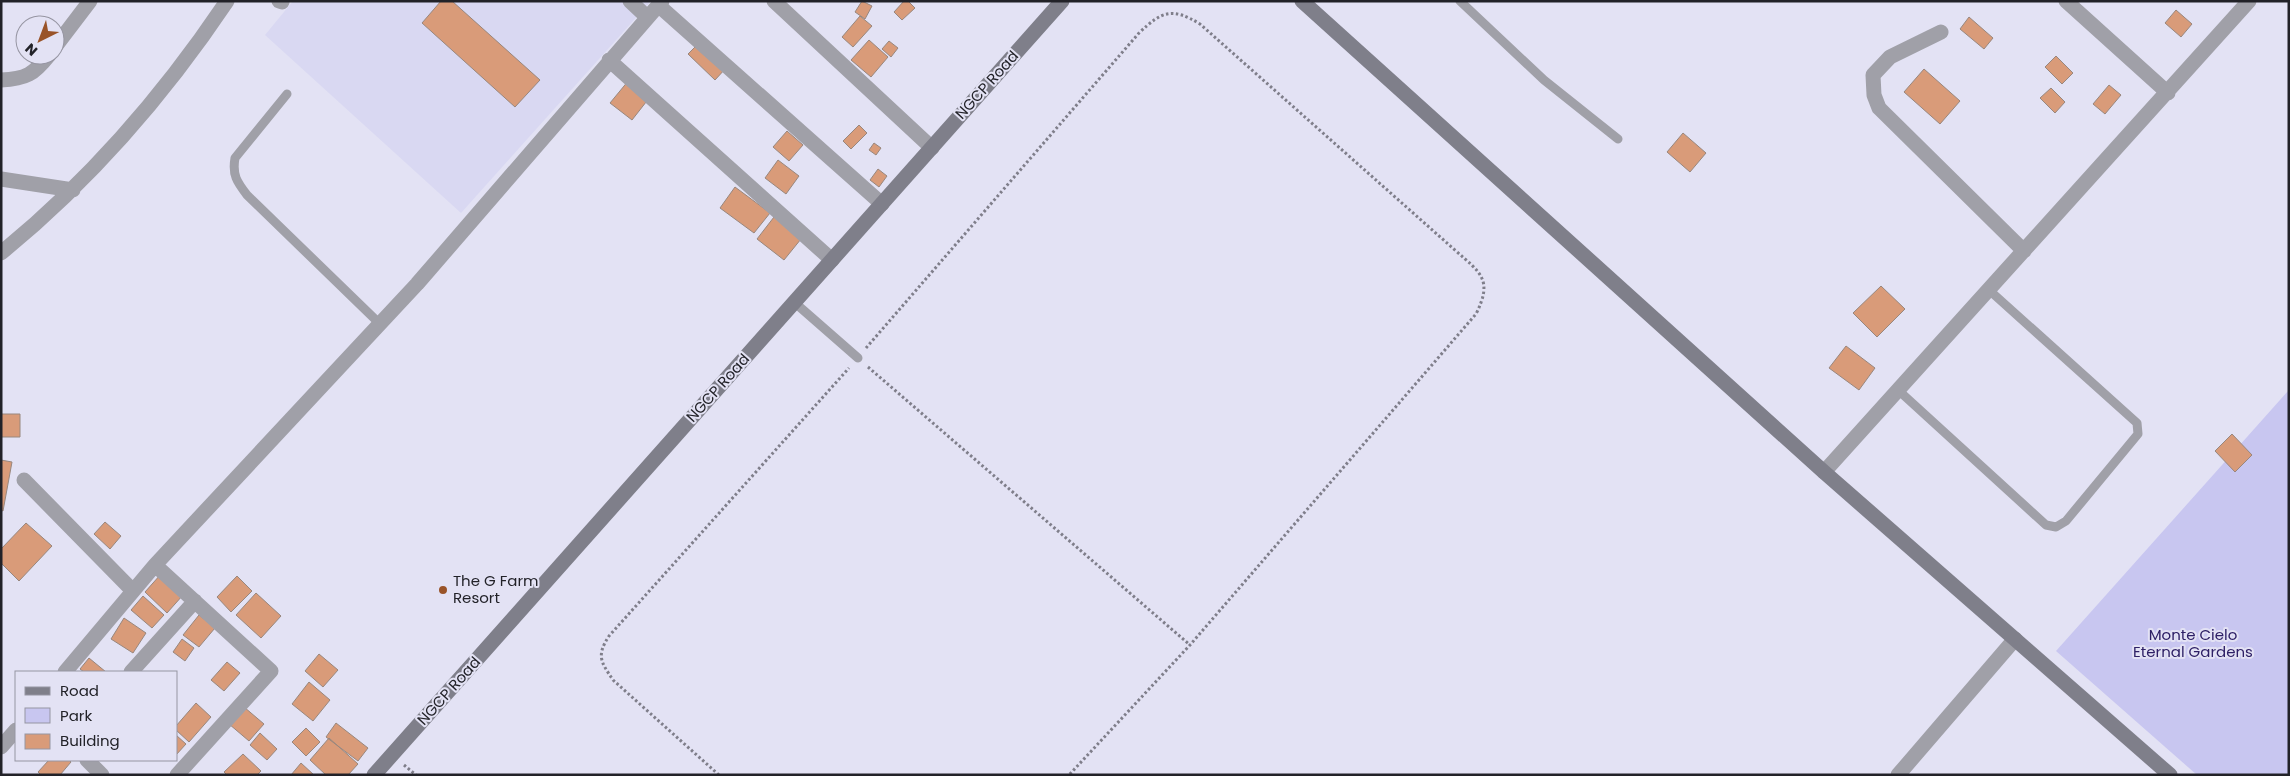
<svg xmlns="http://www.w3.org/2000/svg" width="2290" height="776" font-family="Poppins,sans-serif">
<rect width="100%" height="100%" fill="#e3e2f4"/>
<path fill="#d9d8f2" d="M293,1h358l-190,212 -196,-178z"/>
<path fill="#c8c6f0" d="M2289,390v385h-92l-141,-124z"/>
<path fill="#d99b79" stroke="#98877e" d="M441,1h11l88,79 -25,27 -93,-84z
M862,1l10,5 -7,13 -10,-7z
M904,1h4l7,7 -13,12 -8,-8z
M2176,10l16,14 -11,13 -16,-14z
M860,16l12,10 -19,21 -11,-10z
M1969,17l24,21 -9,11 -24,-20z
M869,40l19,17 -17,20 -20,-17z
M889,41l9,7 -7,9 -9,-8z
M699,43l27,25 -11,12 -27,-26z
M2056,56l17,17 -11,11 -17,-17z
M1924,69l36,32 -20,23 -36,-32z
M629,80l21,17 -18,23 -22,-17z
M2109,85l12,10 -16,19 -12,-10z
M2051,88l14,14 -10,11 -15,-15z
M859,125l8,8 -16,16 -8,-8z
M787,131l16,14 -14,16 -16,-14z
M1683,133l23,20 -16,19 -23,-20z
M874,143l7,5 -5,7 -7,-5z
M778,160l21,16 -13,18 -21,-16z
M878,169l9,7 -8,11 -9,-7z
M735,187l35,26 -16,20 -34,-25z
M774,217l27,22 -17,21 -27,-21z
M1881,286l24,23 -28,28 -24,-24z
M1846,346l29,22 -16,22 -30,-22z
M1,414h19v23h-19z
M2232,434l20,21 -17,17 -20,-21z
M1,460l11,2 -9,49 -2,-1z
M105,522l16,14 -11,13 -16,-15z
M26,523l26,23 -33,35 -18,-18v-14z
M161,574l22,21 -16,18 -22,-21z
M237,576l15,15 -21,21 -14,-15z
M256,593l25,23 -20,22 -25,-23z
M143,596l21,19 -12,13 -21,-18z
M199,615l16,13 -16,19 -16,-12z
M124,618l22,15 -13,20 -22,-14z
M182,639l12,9 -9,13 -12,-9z
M319,654l19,16 -15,17 -18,-16z
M89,658l17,14h-22l-4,-3z
M227,662l13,11 -16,18 -13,-11z
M309,682l21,18 -17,21 -21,-17z
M196,703l15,14 -22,25 -13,-12v-4z
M244,707l20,17 -15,17 -20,-17z
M336,723l32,25 -10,13 -32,-24z
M306,728l14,14 -14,14 -14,-14z
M260,733l17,16 -10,11 -17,-15z
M176,735l10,9 -10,11z
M329,738l29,26 -10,11h-22l-16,-15z
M243,754l18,17 -4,4h-30l-3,-3z
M49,760h20l2,2 -11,13h-19l-3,-3z
M301,763l13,12h-23z"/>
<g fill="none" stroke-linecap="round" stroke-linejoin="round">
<path stroke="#7f7e8a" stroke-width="3" stroke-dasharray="2.5 2.5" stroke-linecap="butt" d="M866,348l273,-315c23,-22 33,-26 61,-9l256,227c25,22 37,29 20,63l-286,331 -121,130
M868,367l322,278
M404,765l12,10
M719,775l-106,-95c-12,-18 -17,-24 -4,-44l240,-268"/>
<path stroke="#a0a0a8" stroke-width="9" d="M1460,1l84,79 74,59
M287,94l-52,64c-3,17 2,24 12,37l133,129
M794,302l64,56
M1898,390l148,135 10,2 10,-6 72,-87 -1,-11 -148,-133"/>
<path stroke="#a0a0a8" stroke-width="15" d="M279,1l3,1
M630,1l17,16
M774,1l158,147
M2066,1l102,92
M658,5l224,199
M1941,32l-51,25 -17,18 1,20 5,13 145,143
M55,47l35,-46
M609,60l223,200
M1,80c25,-1 33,-6 48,-25
M1,179l72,11
M1,253c88,-72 163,-158 226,-252
M1824,472l425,-471
M24,480l109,111
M155,565l116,106 -94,104
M65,672l90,-107 262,-281 245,-283
M131,672l64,-71
M1,747l15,-17
M87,760l15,15
M1898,775l117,-136"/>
<path stroke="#7f7f8a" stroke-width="15" d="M1302,1l522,471 346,303
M374,775l688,-774"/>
</g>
<circle fill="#995328" stroke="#e3e2f4" stroke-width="2" cx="443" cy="590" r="5"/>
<g text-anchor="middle" stroke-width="4" stroke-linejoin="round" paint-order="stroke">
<g font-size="15" fill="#222228" stroke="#e3e2f4">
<text transform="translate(987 85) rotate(-48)" y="5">NGCP Road</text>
<text transform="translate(718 388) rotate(-48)" y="5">NGCP Road</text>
<text transform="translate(449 691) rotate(-48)" y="5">NGCP Road</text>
</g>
<g font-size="15" fill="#222228" stroke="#e3e2f4" text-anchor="start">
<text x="453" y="586">The G Farm<tspan x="453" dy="17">Resort</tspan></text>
</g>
<g font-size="15" fill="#2e2066" stroke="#e3e2f4">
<text x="2193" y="640">Monte Cielo<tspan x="2193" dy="17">Eternal Gardens</tspan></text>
</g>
</g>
<rect width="2290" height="776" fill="none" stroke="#222228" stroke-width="5"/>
<rect x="15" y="671" width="162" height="90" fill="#e3e2f4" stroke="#9695a2"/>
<rect x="25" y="687" width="25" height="8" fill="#7f7f8a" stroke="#9695a2"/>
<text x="60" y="696" font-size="15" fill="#222228">Road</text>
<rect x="25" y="708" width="25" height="15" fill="#c8c6f0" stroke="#9695a2"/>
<text x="60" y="721" font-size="15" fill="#222228">Park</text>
<rect x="25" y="734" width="25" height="15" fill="#d99b79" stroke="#9695a2"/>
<text x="60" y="746" font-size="15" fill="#222228">Building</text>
<g transform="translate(40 40) rotate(222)"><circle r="24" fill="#e3e2f4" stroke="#9695a2"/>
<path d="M0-4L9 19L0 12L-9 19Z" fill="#995328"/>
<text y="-8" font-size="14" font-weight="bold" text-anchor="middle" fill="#222228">N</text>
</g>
</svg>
